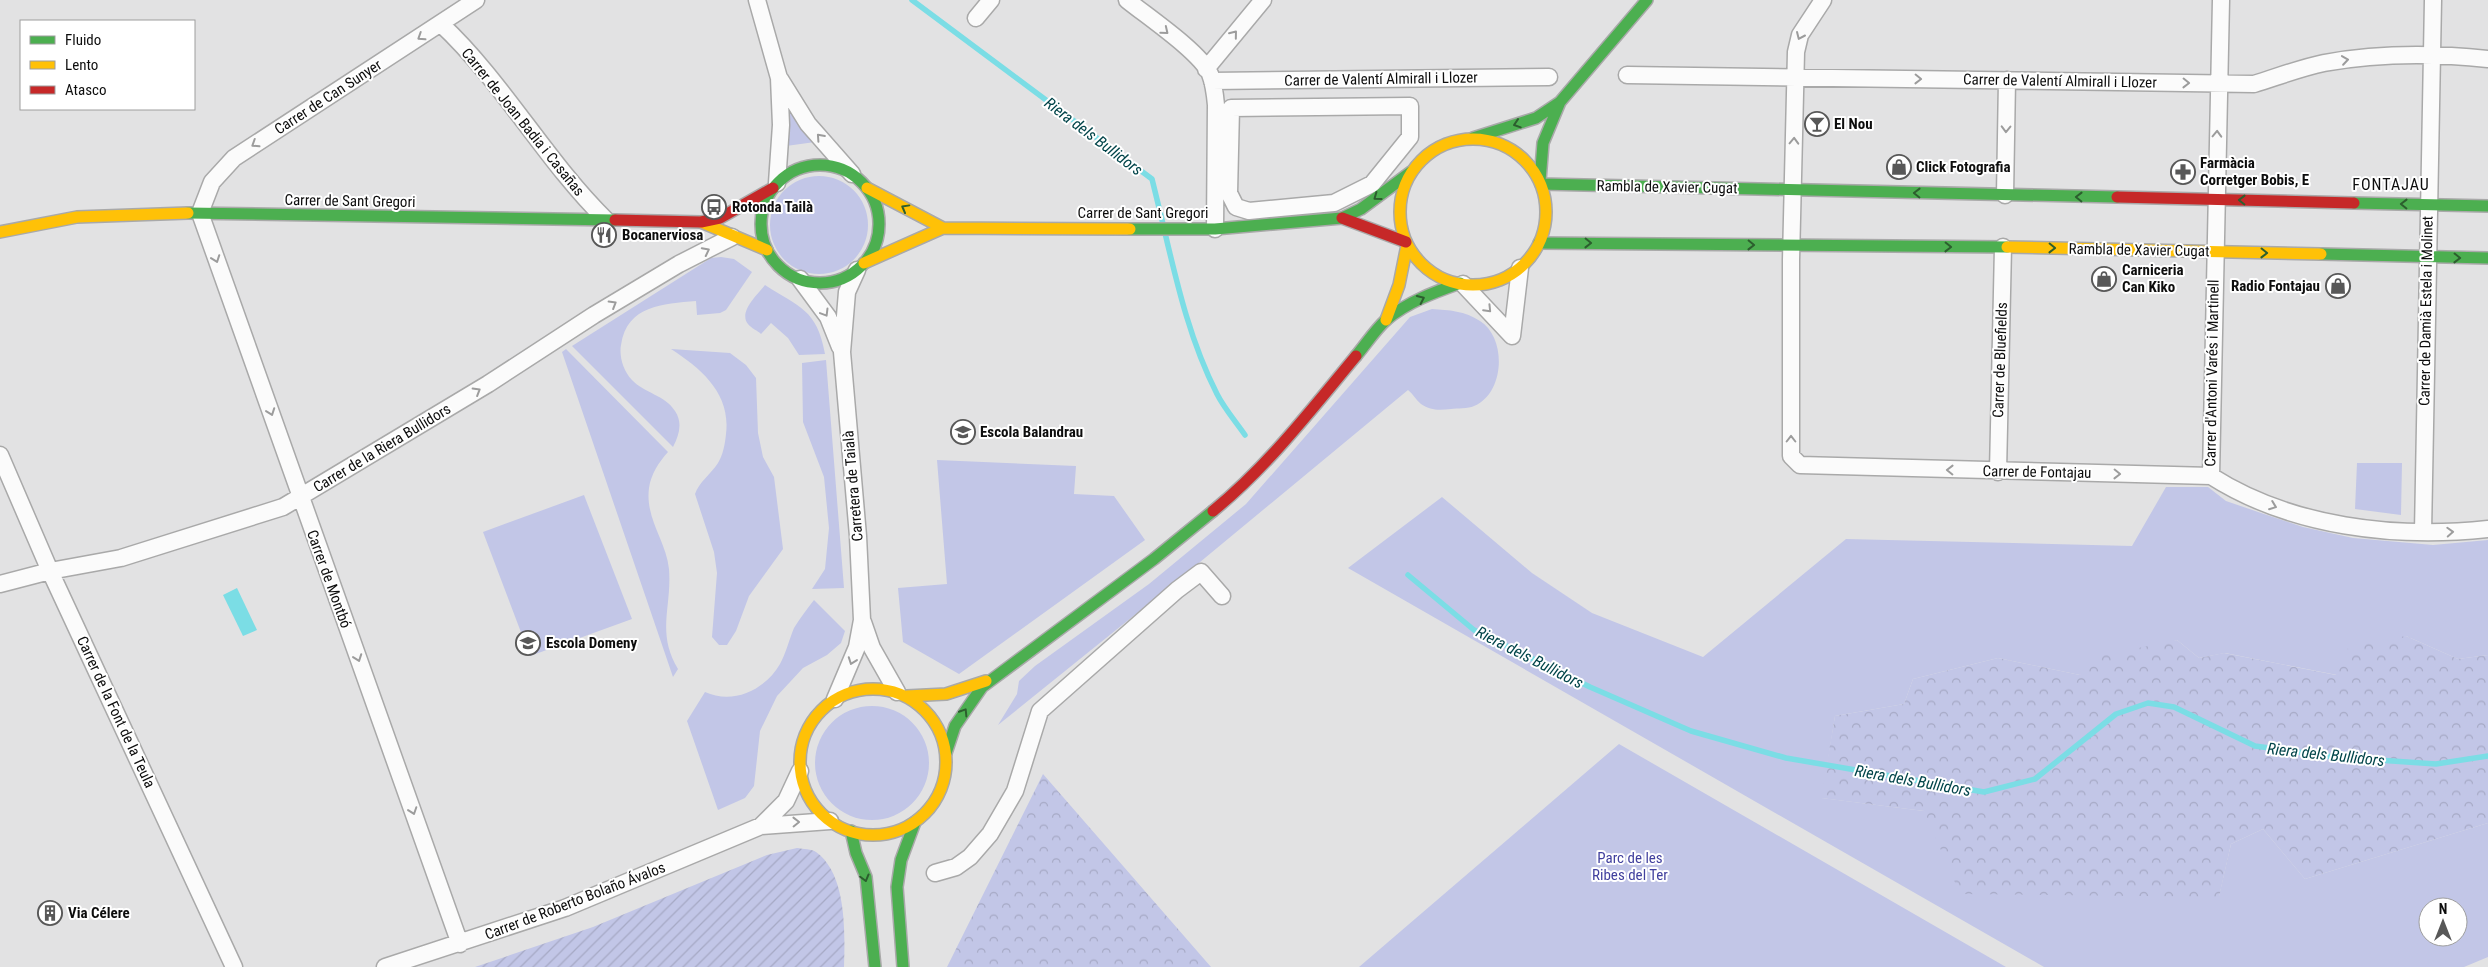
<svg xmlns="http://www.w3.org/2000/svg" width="2488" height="967" font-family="'Roboto Condensed',sans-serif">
<defs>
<pattern id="forest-crowns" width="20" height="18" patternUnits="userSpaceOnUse" patternTransform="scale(1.25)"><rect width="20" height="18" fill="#c2c6e7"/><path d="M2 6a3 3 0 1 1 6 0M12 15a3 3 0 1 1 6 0" fill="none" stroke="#a6a9c5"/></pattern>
<pattern id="garden-furrows" width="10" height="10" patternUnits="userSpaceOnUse" patternTransform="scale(1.25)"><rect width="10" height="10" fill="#c2c6e7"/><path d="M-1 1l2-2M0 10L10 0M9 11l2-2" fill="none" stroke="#a6a9c5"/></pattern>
</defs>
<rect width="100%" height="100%" fill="#e2e2e3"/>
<path fill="#c2c6e7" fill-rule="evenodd" d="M786,96l29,46 -29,4z
M770 225a49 49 0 1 1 98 0a49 49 0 1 1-98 0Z
M721,257l13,2 18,13 -26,38 -6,3 -23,2 -1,-14c-33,3 -69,4 -75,44 -2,11 2,26 11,35 12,13 33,15 43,31 8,12 4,24 -2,36l-101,-101 139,-88z
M765,285c34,22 52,24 60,69l-26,1 -11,-17 -17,-15 -10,11c-3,-3 -10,-6 -13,-10 -10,-12 10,-30 17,-39z
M1432,309c17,1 33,2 48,12 27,17 25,72 -6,85 -6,3 -17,2 -23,3 -11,1 -20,2 -30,-5 -5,-4 -8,-10 -13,-14l-220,182 -190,153 19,-31 2,-13 16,-15 114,-82 97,-80 164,-187z
M566,349l102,103c-9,10 -17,22 -19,36 -4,31 17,52 20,81 3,38 -13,64 9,100l-5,8 -111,-325z
M671,349l59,4 16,12 10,13 2,55 5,24 11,20 9,72 -34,47 -13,35 -9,14h-8l-7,-8 5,-64 -3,-21 -19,-58c4,-12 16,-20 23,-31 5,-8 7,-19 8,-29 5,-40 -24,-65 -55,-85z
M826,360l18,228 -32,1 13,-20 4,-41 -5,-51 -21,-55 -1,-59z
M937,460l139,6 -2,28 40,2 31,44 -186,134 -56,-32 -5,-54 49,-4z
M2357,463h45l-1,52 -46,-6z
M2166,487h42l18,14 38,13 39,13 50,11 80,7 55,-5v115l-30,4 -52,-23 -69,39 -112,-22 -26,5 -22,-18 -97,35 -82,-17 -85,21 -9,25 -69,12 -13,82 102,13 295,85 12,-52 32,-15 42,50 183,-56v134l-24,10h-420l-696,-399 94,-71 90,76 60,40 111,44 143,-118 286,7zM2428,907h30v30h-30z
M584,495l48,124 -102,37 -47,-124z
M814,600l31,31 -4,12 -14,12 -24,13 -26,28 -17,35 -6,55 -9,12 -27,12 -31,-89 18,-29c28,13 60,-2 75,-28 6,-11 9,-24 14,-36 6,-10 13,-19 20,-28z
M815 763a57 57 0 1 1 114 0a57 57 0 1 1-114 0Z
M1619,744l387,223h-647z"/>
<path fill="url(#forest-crowns)" d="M2406,636l52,23 30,-4v168l-183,56 -42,-50 -32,15 -12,53 -259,-3 -36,-83 -103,-13 14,-82 69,-12 9,-25 85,-21 82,17 10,-17 87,-18 22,18 25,-5 112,22 13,-29z
M1043,774l168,193h-264z"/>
<path fill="url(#garden-furrows)" d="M797,848c6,1 15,1 19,4 31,22 29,81 28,115h-369l118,-40 174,-72z"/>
<path fill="#7bdde5" d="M237,588l20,42 -14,6 -20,-41z"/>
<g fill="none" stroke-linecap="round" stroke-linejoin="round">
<path stroke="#7bdde5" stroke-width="5.5" d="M912,0l240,179 11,45
M1165,233c13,55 26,110 52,161 7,14 19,28 28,41
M1408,575l66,55 116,57 101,44 95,27 198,34 51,-13 81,-65 32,-11 26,4 81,39 79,11 102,7 52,-8"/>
<defs>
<path id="street" d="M757,0l22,78 2,47 -4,58
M1127,0c21,17 73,52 83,74 4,10 5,20 6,31l-1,124
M1823,0l-23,35 -4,17 -5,208v196l9,9 411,11c80,51 184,63 277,53
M976,18l15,-18
M441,24c62,58 104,136 165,196
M1206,69l57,-69
M1627,75l627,9c23,-7 46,-16 70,-21 55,-10 108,-10 164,-4
M780,79l28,45 44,50
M1212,81l337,-4
M1410,106v31l-38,47 -38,19 -85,8 -13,-4 -7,-14 2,-85z
M2005,195l2,-115
M800,279l28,38 12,30
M1463,284l49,52
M1512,336l8,-68
M0,455l50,116 184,396
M1998,472l5,-225
M2211,476l10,-476
M2423,532l10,-532
M0,584l50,-13 71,-13 162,-51 205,-123 106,-69 85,-51 53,-27
M863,622l9,26 25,44
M835,699l22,-52 5,-27 -4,-84 -16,-184 5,-60 10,-22
M761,826l25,-25 14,-30
M935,873l21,-6 14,-10 20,-23 25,-43 25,-80 137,-121 24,-18 21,24
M460,944l-260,-731 12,-31 22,-24 242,-158
M385,967l180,-59 196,-82 69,-5"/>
<path id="fast" d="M1473,138l63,-20 24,-16 87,-102
M761 224a59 59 0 1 1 118 0a59 59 0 1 1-118 0Z
M1540,181l3,-38 17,-41
M1541,184l576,13
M2354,203l134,3
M188,213l427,7
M1130,229h85l127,-11 19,-9 50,-37
M1539,243l468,4
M2321,254l167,4
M1356,356c10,-12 19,-26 30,-36 21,-18 49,-28 74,-37
M946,753l9,-27 27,-39 172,-128 59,-48
M851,831l5,22 10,24 9,90
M903,967l-6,-80 4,-27 14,-38"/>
<path id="slow" d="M1400 212a73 73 0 1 1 146 0a73 73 0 1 1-146 0Z
M867,188l76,40
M701,222l66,28
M0,232l77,-15 111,-4
M2007,247l314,7
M864,263l79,-35 187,1
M1386,320l13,-35 8,-40
M800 762a73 73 0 1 1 146 0a73 73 0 1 1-146 0Z
M907,696l39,-2 40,-13"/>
<path id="jam" d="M2117,197l237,6
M1342,218l64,24
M615,220l86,2 19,-4 53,-30
M1213,511c55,-45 98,-101 143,-155"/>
</defs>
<use href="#street" stroke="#a9a9a9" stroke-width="19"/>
<use href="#fast" stroke="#a9a9a9" stroke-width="14"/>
<use href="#slow" stroke="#a9a9a9" stroke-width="14"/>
<use href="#jam" stroke="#a9a9a9" stroke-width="14"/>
<use href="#street" stroke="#fbfbfb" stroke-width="16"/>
<use href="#fast" stroke="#4caf50" stroke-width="11"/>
<use href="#slow" stroke="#ffc107" stroke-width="11"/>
<use href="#jam" stroke="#c62828" stroke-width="11"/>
</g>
<defs><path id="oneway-chevron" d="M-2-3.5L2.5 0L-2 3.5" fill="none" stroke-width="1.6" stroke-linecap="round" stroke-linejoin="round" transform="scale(1.25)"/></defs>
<g stroke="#9c9c9c">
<use href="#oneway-chevron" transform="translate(1165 31) rotate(39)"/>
<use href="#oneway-chevron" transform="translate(1234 34) rotate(-51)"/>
<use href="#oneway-chevron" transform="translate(1800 36) rotate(114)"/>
<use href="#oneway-chevron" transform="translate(421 37) rotate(147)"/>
<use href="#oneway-chevron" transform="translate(2345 60) rotate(-8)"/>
<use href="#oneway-chevron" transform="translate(1918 79) rotate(1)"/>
<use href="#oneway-chevron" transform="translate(2186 83) rotate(1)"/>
<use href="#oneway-chevron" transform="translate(2006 129) rotate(91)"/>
<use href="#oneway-chevron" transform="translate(2217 134) rotate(-88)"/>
<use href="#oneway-chevron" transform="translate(820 137) rotate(-132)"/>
<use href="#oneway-chevron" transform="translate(1794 141) rotate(-88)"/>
<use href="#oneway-chevron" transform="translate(255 144) rotate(147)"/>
<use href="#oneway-chevron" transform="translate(706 251) rotate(-27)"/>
<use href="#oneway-chevron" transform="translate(216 259) rotate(70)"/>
<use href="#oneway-chevron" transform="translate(613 304) rotate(-31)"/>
<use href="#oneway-chevron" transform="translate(1488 309) rotate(46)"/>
<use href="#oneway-chevron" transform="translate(825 313) rotate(59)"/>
<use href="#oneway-chevron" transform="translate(477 391) rotate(-31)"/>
<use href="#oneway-chevron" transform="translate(271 412) rotate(70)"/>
<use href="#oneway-chevron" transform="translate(1791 439) rotate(-90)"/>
<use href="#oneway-chevron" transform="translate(1950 470) rotate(-179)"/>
<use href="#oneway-chevron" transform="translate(2117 474) rotate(1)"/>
<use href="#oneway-chevron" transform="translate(2273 506) rotate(21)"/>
<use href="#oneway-chevron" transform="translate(2450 532) rotate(-3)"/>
<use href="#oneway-chevron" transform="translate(358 658) rotate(70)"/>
<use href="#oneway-chevron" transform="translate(852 661) rotate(110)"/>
<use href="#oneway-chevron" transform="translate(413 811) rotate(71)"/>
<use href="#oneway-chevron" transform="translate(796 822) rotate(-1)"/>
</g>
<g stroke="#2c5e2e">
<use href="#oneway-chevron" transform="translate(1517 124) rotate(162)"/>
<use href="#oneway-chevron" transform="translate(1917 193) rotate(-179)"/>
<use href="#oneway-chevron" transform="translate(1377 197) rotate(144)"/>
<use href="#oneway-chevron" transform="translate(2079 197) rotate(-179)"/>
<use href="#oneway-chevron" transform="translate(2242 200) rotate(-179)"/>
<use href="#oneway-chevron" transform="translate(2404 204) rotate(-179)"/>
<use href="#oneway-chevron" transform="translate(905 208) rotate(-151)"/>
<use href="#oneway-chevron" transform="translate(1588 243) rotate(1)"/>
<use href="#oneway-chevron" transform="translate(1751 245) rotate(1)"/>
<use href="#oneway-chevron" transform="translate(1948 247) rotate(1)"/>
<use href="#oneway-chevron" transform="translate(2052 248) rotate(1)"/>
<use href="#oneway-chevron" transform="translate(2264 253) rotate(1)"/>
<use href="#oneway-chevron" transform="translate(2457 258) rotate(1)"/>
<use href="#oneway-chevron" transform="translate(1421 299) rotate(-25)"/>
<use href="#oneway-chevron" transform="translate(964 712) rotate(-58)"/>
<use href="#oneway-chevron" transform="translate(865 878) rotate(75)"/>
</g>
<defs>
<symbol id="bar-ring" viewBox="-11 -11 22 22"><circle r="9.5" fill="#fff" stroke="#585858" stroke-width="1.5"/><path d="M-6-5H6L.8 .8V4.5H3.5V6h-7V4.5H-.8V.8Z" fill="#585858"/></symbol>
<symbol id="shop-ring" viewBox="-11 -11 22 22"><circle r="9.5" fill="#fff" stroke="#585858" stroke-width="1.5"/><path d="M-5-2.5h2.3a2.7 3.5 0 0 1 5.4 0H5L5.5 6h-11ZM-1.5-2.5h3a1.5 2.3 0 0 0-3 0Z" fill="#585858"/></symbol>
<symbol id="pharmacy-ring" viewBox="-11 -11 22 22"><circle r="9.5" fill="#fff" stroke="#585858" stroke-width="1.5"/><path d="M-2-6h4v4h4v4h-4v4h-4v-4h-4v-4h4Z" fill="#585858"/></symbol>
<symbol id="bus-ring" viewBox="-11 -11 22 22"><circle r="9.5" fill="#fff" stroke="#585858" stroke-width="1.5"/><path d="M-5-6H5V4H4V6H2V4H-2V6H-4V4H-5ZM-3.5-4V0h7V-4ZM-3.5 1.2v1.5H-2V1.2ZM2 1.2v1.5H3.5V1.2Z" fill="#585858"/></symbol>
<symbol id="restaurant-ring" viewBox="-11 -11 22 22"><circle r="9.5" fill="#fff" stroke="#585858" stroke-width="1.5"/><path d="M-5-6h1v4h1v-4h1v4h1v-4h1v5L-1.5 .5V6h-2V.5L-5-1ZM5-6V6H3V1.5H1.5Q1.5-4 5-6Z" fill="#585858"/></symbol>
<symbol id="school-ring" viewBox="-11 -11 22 22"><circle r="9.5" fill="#fff" stroke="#585858" stroke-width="1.5"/><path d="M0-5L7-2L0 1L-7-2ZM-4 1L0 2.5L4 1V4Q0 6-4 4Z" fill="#585858"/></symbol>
<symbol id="building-ring" viewBox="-11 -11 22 22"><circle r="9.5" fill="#fff" stroke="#585858" stroke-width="1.5"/><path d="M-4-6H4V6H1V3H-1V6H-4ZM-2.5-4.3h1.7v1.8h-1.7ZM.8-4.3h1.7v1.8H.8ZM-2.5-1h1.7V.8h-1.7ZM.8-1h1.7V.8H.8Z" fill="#585858"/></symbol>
</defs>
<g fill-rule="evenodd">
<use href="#bar-ring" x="1803" y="110" width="28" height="28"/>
<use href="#shop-ring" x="1885" y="153" width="28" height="28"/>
<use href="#pharmacy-ring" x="2169" y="158" width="28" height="28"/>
<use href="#bus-ring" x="700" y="193" width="28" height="28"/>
<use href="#restaurant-ring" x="590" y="221" width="28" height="28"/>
<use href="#shop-ring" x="2090" y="265" width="28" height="28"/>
<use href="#shop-ring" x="2324" y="272" width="28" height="28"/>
<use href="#school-ring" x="949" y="418" width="28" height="28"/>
<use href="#school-ring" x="514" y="629" width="28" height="28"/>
<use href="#building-ring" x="36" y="899" width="28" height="28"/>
</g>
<g text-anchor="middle" stroke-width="4" stroke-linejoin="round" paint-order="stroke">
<g font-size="15" fill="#0d0d0d" stroke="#fff">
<text transform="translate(1381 79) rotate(-1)" y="5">Carrer de Valentí Almirall i Llozer</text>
<text transform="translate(2060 81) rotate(1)" y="5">Carrer de Valentí Almirall i Llozer</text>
<text transform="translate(328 97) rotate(-33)" y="5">Carrer de Can Sunyer</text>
<text transform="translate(523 122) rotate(51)" y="5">Carrer de Joan Badia i Casañas</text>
<text transform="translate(1667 187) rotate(1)" y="5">Rambla de Xavier Cugat</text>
<text transform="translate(350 201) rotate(1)" y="5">Carrer de Sant Gregori</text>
<text x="1143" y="218">Carrer de Sant Gregori</text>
<text transform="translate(2139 250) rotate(1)" y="5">Rambla de Xavier Cugat</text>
<text transform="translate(2426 311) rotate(-89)" y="5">Carrer de Damià Estela i Molinet</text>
<text transform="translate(2000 360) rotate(-88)" y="5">Carrer de Bluefields</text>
<text transform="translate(2212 373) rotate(-89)" y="5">Carrer d'Antoni Varés i Martinell</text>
<text transform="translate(382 448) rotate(-31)" y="5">Carrer de la Riera Bullidors</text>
<text transform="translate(2037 472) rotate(1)" y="5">Carrer de Fontajau</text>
<text transform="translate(853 486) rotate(-95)" y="5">Carretera de Taialà</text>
<text transform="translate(329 579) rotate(70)" y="5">Carrer de Montbó</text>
<text transform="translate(116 712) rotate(65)" y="5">Carrer de la Font de la Teula</text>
<text transform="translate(575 901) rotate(-21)" y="5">Carrer de Roberto Bolaño Ávalos</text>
</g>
<g font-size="15" font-weight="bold" fill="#0d0d0d" stroke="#fff" text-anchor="start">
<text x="1834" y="129">El Nou</text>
<text x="2200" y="168">Farmàcia<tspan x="2200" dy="17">Corretger Bobis, E</tspan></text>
<text x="1916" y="172">Click Fotografia</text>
<text x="732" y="212">Rotonda Tailà</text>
<text x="622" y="240">Bocanerviosa</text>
<text x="2122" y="275">Carniceria<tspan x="2122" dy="17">Can Kiko</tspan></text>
<text x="2320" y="291" text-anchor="end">Radio Fontajau</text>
<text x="980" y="437">Escola Balandrau</text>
<text x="546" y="648">Escola Domeny</text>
<text x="68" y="918">Via Célere</text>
</g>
<g font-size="15" fill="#41409e" stroke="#fff">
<text x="1630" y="863">Parc de les<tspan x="1630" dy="17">Ribes del Ter</tspan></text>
</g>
<g font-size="16" font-style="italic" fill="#014449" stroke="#fff">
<text transform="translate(1094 136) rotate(37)" y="6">Riera dels Bullidors</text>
<text transform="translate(1530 657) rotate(27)" y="6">Riera dels Bullidors</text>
<text transform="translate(2326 754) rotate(6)" y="6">Riera dels Bullidors</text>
<text transform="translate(1913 780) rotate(10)" y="6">Riera dels Bullidors</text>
</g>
<g font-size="16" letter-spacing="1" fill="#0d0d0d" stroke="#fff">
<text x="2391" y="190">FONTAJAU</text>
</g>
</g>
<rect x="20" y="20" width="175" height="90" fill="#ffffff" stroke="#9e9e9e"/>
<rect x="30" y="36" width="25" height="8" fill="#4caf50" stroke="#9e9e9e"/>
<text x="65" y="45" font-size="15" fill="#0d0d0d">Fluido</text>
<rect x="30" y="61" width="25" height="8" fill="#ffc107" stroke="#9e9e9e"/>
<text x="65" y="70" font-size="15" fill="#0d0d0d">Lento</text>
<rect x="30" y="86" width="25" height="8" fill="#c62828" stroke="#9e9e9e"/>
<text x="65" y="95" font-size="15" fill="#0d0d0d">Atasco</text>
<g transform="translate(2443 922)"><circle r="24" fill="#ffffff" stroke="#9e9e9e"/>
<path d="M0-4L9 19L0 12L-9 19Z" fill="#585858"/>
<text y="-8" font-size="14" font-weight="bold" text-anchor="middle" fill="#0d0d0d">N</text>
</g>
</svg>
